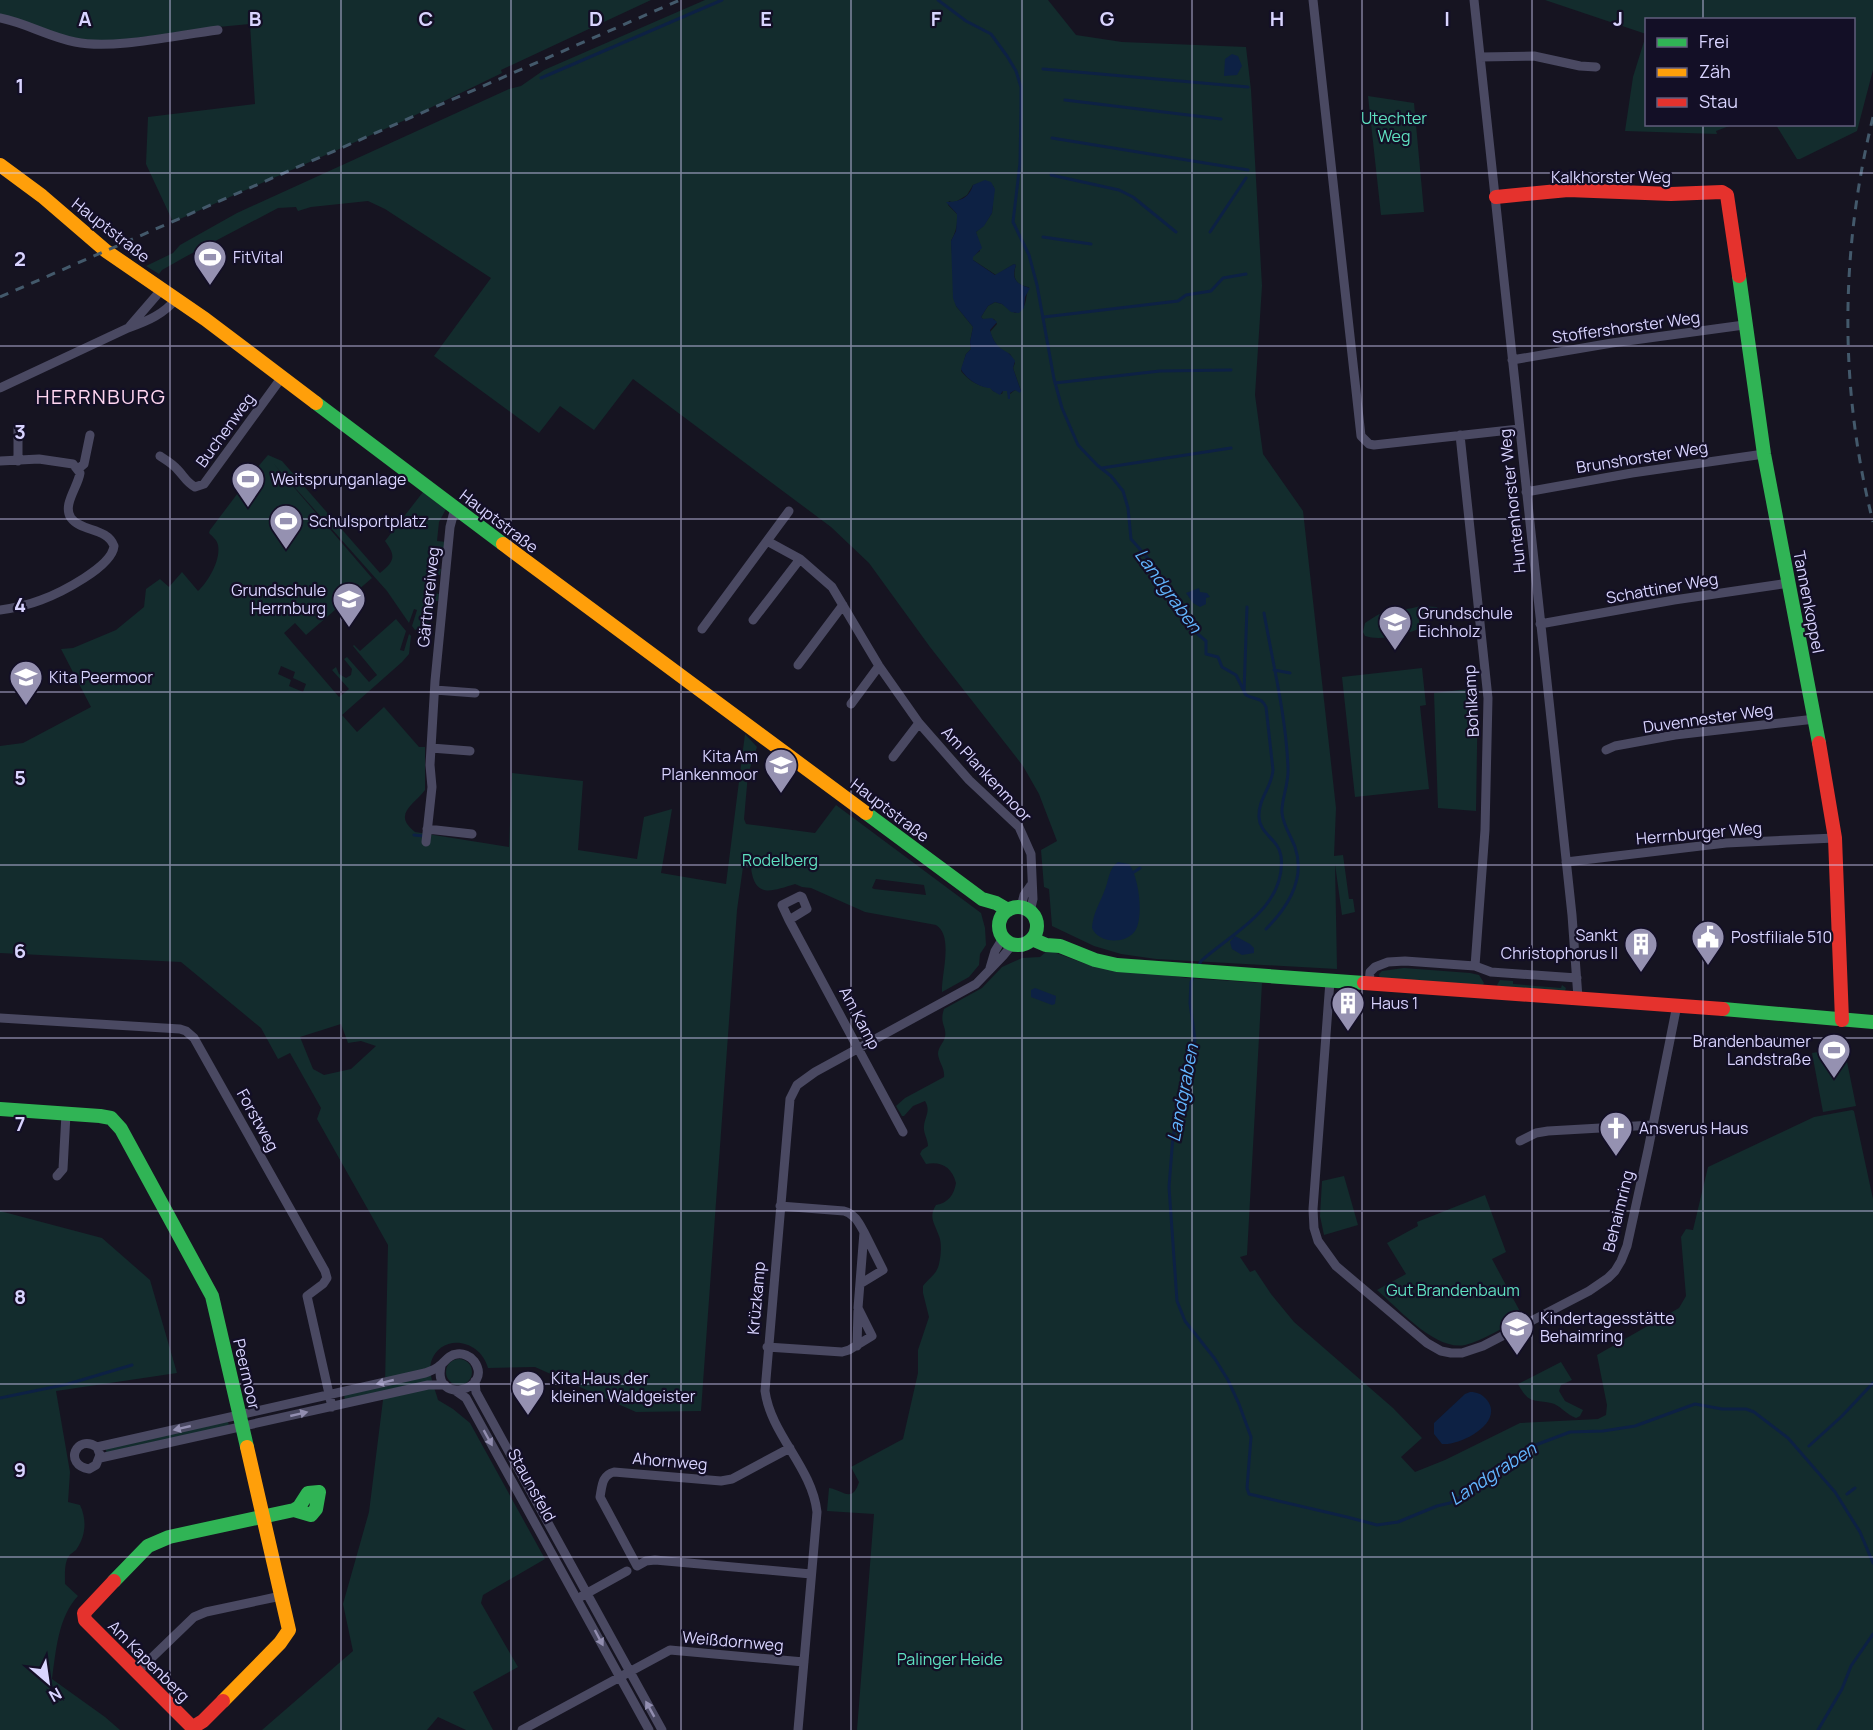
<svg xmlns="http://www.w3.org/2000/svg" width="1873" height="1730" font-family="Manrope,sans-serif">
<rect width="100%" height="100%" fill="#161421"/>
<path fill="#132c2d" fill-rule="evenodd" d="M0,0h651l-150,70 1,3 -99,48 -230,101 -27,-58 2,-47 107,-13 -5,-80 -32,3 -119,16 -24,-4 -75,-24z
M705,0h343l28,35 46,7 124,5 5,43 11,196 -7,109 8,59 40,57 33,297 -2,48 9,-1 6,44h4l2,13 -13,3 -7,-51 2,105 -181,-10 -35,-5 -27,-8 -42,-20 -3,-37 -5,-2 -3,-37 16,-9 -18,-47 -16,-28 -93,-119 -61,-84 -38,-36 -198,-148 -39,51 -34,-24 -21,27 -105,-77 57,-78 -106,-69 -17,-8 -57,6 -13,4 -2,-4 -18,1 -93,49 -23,13 -3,4 -13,-8 27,-13 7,-8 57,-32 272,-124 12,-3 23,-16zM987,181l7,6 -2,26 -8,12 -8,7 4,19 -7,5v4l23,15 18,-11 2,1c-4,12 -1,20 13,22 -5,12 0,21 -14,26l-13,-9 -7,-2 -7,4 -7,11 2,2h11l3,5 -7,8c5,12 8,18 20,22l5,9 -2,5 8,23 -6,-1 -5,4 -3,-3h-4l-1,3 -9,-3 -3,-4c-10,1 -23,-8 -29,-16l5,-17 5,-5 -1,-7 3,-15 -17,-21 -5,-65c5,-9 7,-17 6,-27l-9,-9 1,-4 5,2 13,-8 6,-10z
M1545,0h328v70l-16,61 -57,28h-3l-21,-34 78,-1v-104h-208v14z
M1646,35v89l86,1 -16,6 1,3 -92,-3 8,-54z
M1368,96l46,7 10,109 -43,3z
M268,455l14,6 98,112c15,-12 16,-17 5,-32l38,-49 23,17 -7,13 -2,19 9,1v6l-9,-1 -2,21 6,1 -1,6h-6l-1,18 6,1 -1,7h-6l-2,21 -15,8 -3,-4 5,-16 -3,-1 -5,14 -22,-32 -114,-128 99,115 -66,57 -11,-12 -11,10 55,64 10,-8 -17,-19 4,-3 3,7 7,4 5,-3 1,-6 -8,-10 3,-2 22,25 8,-7 -24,-29 1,-1 6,6 36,-32 10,12 -6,19 4,1 5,-17 2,2 -2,18 -7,8 -60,53 15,17 27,-25 35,40h6v43c-11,15 -33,24 -10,42l94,15 3,-74 71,8 -5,69 59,9 7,-42 28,-8 -11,64 65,11 19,-150 12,13 -9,27 -4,45 2,5 69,9 21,-28 145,108 4,15 1,17 -6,9 -1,11 -10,12 -27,15c-1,-17 12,-56 -6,-67l-71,-13 -54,-24 -9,-1 -7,-3c-23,7 -40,15 -44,-16l-8,-1 -6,43 -36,501 -65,1 -101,-45 -47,1c-8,-30 -48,-35 -57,-6 -3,12 4,27 7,38l15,9 17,14 75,136 -62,36 -2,8 37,64 -45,25 20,38h-27l-28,-13 -11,13h-165l91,-79 -10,-47 26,-92 15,-120 -39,8 -1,-5 41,-10 3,-140 -71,-126 4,-11 -31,-55 -12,6 -17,-31 -80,-66 -181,-9v-207l23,-3 68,-36 -30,-58 12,-1 43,-18 28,-23 2,-18 14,-10 9,8 13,-15 16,19c10,-9 23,-31 20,-46 -1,-5 -5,-8 -9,-12l1,-3 46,-61zM281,666l14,6 -2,6 13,6 -3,8 -14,-6 2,-6 -13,-6zM876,879l48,6 2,10 -52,-6 -2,-1zM341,1024l7,19 13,-2 15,5 -25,23 -27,6 -11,-6 -13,-32z
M1420,606l17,1 1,2 -19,10v9l-3,2c-14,5 -36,11 -51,6l-2,-4 2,-9c8,-5 17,-12 26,-13 12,-1 16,0 29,-4z
M1422,668l4,37 -6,1 9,83 -74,8 -13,-120z
M1478,688l-2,123 -38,-3 -4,-115z
M1048,950l38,14 101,14 75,5 -15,272 -7,2 10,15 5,-2 16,24 23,28 99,86 29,30 -21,19 14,15 30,-12 75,-37 78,-4 8,-4 1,-10 -10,-50 82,-47 7,-12 -5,-59 5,-8 7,1 15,-63 106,-50 38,-7 2,1 19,88v531h-1016l17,-216 -47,-3 2,-23c14,2 23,16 30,-6l-8,-15 52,-28 15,-66v-23l11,-33 -6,-24v-7c6,-8 14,-12 16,-22 2,-8 3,-21 0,-28 -4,-12 -11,-19 -3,-31 12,-2 18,-10 20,-22 -4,-16 -15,-22 -30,-19l-6,-10 2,-4 6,-4c0,-7 -5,-13 -4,-20 1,-10 7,-15 1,-25l-12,5 -9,10h-2l-6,-10 9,-8 39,-21c1,-9 -5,-14 -6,-23 0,-7 5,-10 7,-17 2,-11 -6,-13 -1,-28l38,-21 20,-21 20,-9 18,-1z
M1404,968l66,5 9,2 5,8 -2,4 -102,-6 -1,-7 3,-3z
M1500,980l13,1v3l48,4 1,-3 4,3 -1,3 -66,-3 -2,-3z
M1844,1047l12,59 -33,6 -11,-59z
M1344,1176l14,49 -34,10 -4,-19 2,-35z
M1485,1195l21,57 -14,7 31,58c-18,9 -38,23 -58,28 -30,6 -67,-37 -88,-55l29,-16 -19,-31 31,-17 -1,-4z
M0,1211l102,27 48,42 27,93 -121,18 14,81 -2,30 12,3c7,15 6,31 -4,45 -2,2 -5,3 -7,6 -5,7 -4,19 -4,28l13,12c-20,21 -22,55 -26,83l53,38 15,13h-120z
M446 1372a13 13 0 1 1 26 0a13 13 0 1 1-26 0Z
M1561,1362l11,18 -11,5 -2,6 6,10 18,9 -3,6 -4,2c-9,-3 -16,-13 -25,-15 -19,-4 -22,1 -33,-19z
M228,1421l1,5 -122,27 -1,-2v-2z"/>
<path fill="#0d2144" d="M1232,54l6,2 4,10 -5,9 -13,1 1,-17z
M985,180l6,2 4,7 -3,24 -8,13 -8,6 6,16 -9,9v3l22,15 19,-11 2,1c-5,14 0,19 14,23l-5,9 -1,11 -5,5 -8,-1 -9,-8 -7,-2 -7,4 -7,11 2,2 9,-1 5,4 -7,8c7,25 17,16 25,31l-2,7 8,23 -1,2 -5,-3 -5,3v6h-2l-1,-8h-4l-3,4 -7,-4 -3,-3c-10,0 -25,-10 -29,-19l5,-15 5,-5 -1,-7 3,-15 -17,-21 -3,-8 -2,-57 5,-10 1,-13v-4l-11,-12c12,0 23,-3 27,-17z
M1199,588l1,4 7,1 3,4 -4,1v6l-6,3 -7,-4 -7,-10z
M1118,862l11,2c10,13 15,53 6,67 -10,14 -37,12 -43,-3 1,-15 7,-23 12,-36 5,-11 4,-23 14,-30z
M1235,936l15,8 4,4v5l-12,2 -10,-6 -2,-7z
M1035,988l21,8 -1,8 -3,1 -21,-8v-7z
M1470,1392c7,0 12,2 17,8 18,23 -27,46 -45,44l-8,-10v-11l31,-29z"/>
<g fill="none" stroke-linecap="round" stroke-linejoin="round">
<path stroke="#0d2144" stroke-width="3" d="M938,0l28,21 25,13 16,22 9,15 5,16v20l-1,56 -7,59 16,33 8,30 17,94 8,29 16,37 19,20 14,11 12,15 5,17 3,31 22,25 26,44 12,11 2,11 13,11v13l12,3 4,10 14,8 10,20c9,5 16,2 20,12l7,63c-1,17 -15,29 -14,47 0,16 20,23 22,39 6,51 -49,77 -80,105l-4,8
M1043,69l205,18
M541,78l181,-78
M1065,100l156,19
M1052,138l196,32
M1051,175l68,15 14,7 43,35
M1210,232l36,-54
M1043,237l48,7
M1044,317l134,-16 8,-6 25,-4 12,-13 23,-4
M1055,383l105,-12 71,-1
M1102,468l129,-20
M1264,613c9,51 22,103 24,155 1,16 -7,32 -6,45 1,12 9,23 13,34 11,32 -8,61 -29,82
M1274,670l16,3
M1244,692l3,-85
M414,835l11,1
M1134,872l6,-4
M1194,975l-3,7 -1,21 5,37 -7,24 -4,34 -11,38 -4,51 8,114 8,20 30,38 13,21 11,24 12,33 -4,51 2,6 98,23 30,8 21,-3 39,-16 13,-3 36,-22 47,-35 37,-14 33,-1 32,-5 60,-22 27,5h24l8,3 34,26 47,54 25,40 13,31
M0,1398l68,-14 64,-19
M1809,1446l33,-30 31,-33
M1847,1494l8,-6
M1818,1730l24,-41 9,-23 22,-32"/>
<path stroke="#4a4962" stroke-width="9" d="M1313,0l48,436 8,8 5,1 145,-16
M1474,0l98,915 6,83
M0,18c26,5 49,19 75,24 39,8 102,-7 143,-12
M1480,57l54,-1 46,10 16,1
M130,326l32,-37
M1512,360l100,-17 132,-18
M0,388l128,-60c20,-7 36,-14 49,-30
M1460,435l28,263 -3,132 -10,136
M160,456c6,4 13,8 17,13 7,7 9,13 18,18l9,-3 78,-107
M0,461l39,-2 34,5 7,9c-2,14 -18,32 -9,45 10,14 36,9 43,28 -2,21 -54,47 -73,54 -13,5 -27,8 -41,10
M18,461v-33
M78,469l6,-5 6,-29
M1526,492l106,-19 132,-19
M767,541l33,18 32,28 47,79 40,57 50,57 50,47 12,27 2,45 -3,13
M753,620l47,-61
M1540,624l134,-24 115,-17
M702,629l87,-118
M798,665l45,-60
M435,690l40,3
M851,704l28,-38
M431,748l39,3
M1606,750l9,-4 60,-11 140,-16
M893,757l26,-34
M427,829l45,5
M426,842l6,-55 -2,-22 5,-84 15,-154 5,-19
M1566,862l160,-19 109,-5
M800,896l2,1 5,12 -18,11 -7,-15z
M1021,907l3,-12 7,-10
M789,920l114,212
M990,968l5,-17 8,-13
M1330,981l-17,228 1,19 4,13 18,25 91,77 14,8 10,2h11l21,-7 106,-55 19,-13 7,-7 6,-10 6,-15 21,-96 29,-145
M1369,984l1,-12 5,-5 13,-5 17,-1 70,5 16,6 86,6
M0,1018l180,11 6,2 8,7 131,233 2,7 -4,6 -16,12 25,111
M1520,1141l16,-8 12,-2 105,-6
M57,1176l6,-7 3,-55
M860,1284l23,-14 -19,-38
M857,1346l1,-35
M767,1347l75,5 7,-2 23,-14 -14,-28 6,-76c-5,-9 -9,-18 -20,-21l-64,-5
M475,1381l1,11 186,338
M456,1391l10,7 183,332
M97,1447l3,8 -4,10 -7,4c-26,-4 -13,-36 8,-22l328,-74c5,-2 9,-3 13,-6 7,-4 9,-12 19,-13 6,-1 13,2 17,7 21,29 -42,45 -33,5
M790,1448l-58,31 -11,2 -107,-9c-12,3 -12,14 -14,25l37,69 9,-5 9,-1 156,14
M100,1458l328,-73h17
M582,1596l45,-25
M137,1672l57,-55 12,-5 75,-16
M522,1730l148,-80 134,12
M798,1730l19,-218c-5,-45 -46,-77 -52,-121l25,-292 7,-14 18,-13 161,-88 27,-28 9,-11"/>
<path stroke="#30b455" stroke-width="14" d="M1739,276l25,178 55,289
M316,403l187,141
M866,813l116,86 14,4 12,7
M999 926a19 19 0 1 1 38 0a19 19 0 1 1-38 0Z
M1032,939l14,6 14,1 35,14 22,5 247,18
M1723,1009l150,13
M0,1109l100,7 11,2 10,11 91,167 35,151
M114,1581l34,-35 21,-9 125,-27 17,5 5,-6 3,-17 -11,1 -9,14 -5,3"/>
<path stroke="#ff9f0a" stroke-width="14" d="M0,165l42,31 64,55 99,68 111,84
M503,544l363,269
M223,1701l57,-58 9,-13 -42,-183"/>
<path stroke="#e5322d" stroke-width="14" d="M1496,197l72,-7 103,4 51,-2 5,3 12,81
M1819,743l16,95 7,182
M1364,983l359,26
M114,1581l-30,32 1,7 105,105 5,1 8,-5 20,-20"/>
<path stroke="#43596b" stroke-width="3" stroke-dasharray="9 8" stroke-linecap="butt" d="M1873,117c-33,134 -34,271 0,405
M0,297l680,-297"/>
</g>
<defs><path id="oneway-solid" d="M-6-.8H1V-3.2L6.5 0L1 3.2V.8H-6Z" transform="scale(1.5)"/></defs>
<g fill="#928eb0">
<use href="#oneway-solid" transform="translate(385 1382) rotate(167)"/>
<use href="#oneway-solid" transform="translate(299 1414) rotate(-13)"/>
<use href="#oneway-solid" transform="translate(182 1428) rotate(167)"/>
<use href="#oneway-solid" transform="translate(488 1438) rotate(61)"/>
<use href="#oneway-solid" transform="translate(599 1638) rotate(62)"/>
<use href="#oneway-solid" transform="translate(650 1709) rotate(-119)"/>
</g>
<path fill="none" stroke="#d9d4ff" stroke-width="1.5" stroke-opacity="0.55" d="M170,0v1730M341,0v1730M511,0v1730M681,0v1730M851,0v1730M1022,0v1730M1192,0v1730M1362,0v1730M1532,0v1730M1703,0v20M1703,124v1606M0,173h1873M0,346h1873M0,519h1873M0,692h1873M0,865h1873M0,1038h1873M0,1211h1873M0,1384h1873M0,1557h1873"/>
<defs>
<symbol id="stadium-pin" viewBox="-11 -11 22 30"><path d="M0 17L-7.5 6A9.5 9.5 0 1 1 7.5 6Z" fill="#9591b1" stroke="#130f26"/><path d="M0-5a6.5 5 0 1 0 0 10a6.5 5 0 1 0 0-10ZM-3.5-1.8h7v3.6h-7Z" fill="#fff"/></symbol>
<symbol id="school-pin" viewBox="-11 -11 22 30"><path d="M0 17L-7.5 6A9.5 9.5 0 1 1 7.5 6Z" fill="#9591b1" stroke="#130f26"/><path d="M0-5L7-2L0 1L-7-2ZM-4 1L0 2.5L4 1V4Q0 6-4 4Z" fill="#fff"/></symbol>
<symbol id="civic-pin" viewBox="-11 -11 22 30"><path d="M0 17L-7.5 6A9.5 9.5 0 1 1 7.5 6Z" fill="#9591b1" stroke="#130f26"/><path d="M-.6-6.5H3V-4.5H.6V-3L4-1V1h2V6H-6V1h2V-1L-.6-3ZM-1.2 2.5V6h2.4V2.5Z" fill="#fff"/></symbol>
<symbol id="building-pin" viewBox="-11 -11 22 30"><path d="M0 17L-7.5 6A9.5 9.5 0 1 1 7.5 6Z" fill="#9591b1" stroke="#130f26"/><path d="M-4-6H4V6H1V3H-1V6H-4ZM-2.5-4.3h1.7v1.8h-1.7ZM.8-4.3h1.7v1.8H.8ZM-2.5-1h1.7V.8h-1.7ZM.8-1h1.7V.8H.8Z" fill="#fff"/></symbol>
<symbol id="church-pin" viewBox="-11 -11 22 30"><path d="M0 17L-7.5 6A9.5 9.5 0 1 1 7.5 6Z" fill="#9591b1" stroke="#130f26"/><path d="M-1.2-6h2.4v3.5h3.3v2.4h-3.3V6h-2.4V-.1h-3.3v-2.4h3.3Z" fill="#fff"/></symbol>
</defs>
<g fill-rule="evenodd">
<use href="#stadium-pin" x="191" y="238" width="38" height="52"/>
<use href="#stadium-pin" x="229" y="460" width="38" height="52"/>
<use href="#stadium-pin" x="267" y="502" width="38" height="52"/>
<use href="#school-pin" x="330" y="580" width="38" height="52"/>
<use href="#school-pin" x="1376" y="603" width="38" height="52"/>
<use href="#school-pin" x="7" y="658" width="38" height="52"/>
<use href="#school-pin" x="762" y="746" width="38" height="52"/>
<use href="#civic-pin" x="1689" y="918" width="38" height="52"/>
<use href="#building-pin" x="1622" y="925" width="38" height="52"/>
<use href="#building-pin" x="1329" y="984" width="38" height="52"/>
<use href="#stadium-pin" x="1815" y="1031" width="38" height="52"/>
<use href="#church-pin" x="1597" y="1109" width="38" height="52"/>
<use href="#school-pin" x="1498" y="1308" width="38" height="52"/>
<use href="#school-pin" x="509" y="1368" width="38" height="52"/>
</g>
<g text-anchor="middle" stroke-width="4.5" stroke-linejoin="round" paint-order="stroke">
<g font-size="16" fill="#5fe0c0" stroke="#130f26">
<text x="1394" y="124">Utechter<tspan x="1394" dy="18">Weg</tspan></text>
<text x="780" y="866">Rodelberg</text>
<text x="1453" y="1296">Gut Brandenbaum</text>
<text x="950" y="1665">Palinger Heide</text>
</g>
<g font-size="16" fill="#d9d4ff" stroke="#130f26">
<text x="1611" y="183">Kalkhorster Weg</text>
<text transform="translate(111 230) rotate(38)" y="6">Hauptstraße</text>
<text transform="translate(1626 327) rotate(-8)" y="6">Stoffershorster Weg</text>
<text transform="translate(225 430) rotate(-54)" y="6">Buchenweg</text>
<text transform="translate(1642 457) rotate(-9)" y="6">Brunshorster Weg</text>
<text transform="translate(1512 501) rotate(-96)" y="6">Huntenhorster Weg</text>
<text transform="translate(499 521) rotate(37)" y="6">Hauptstraße</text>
<text transform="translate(1662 588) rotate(-10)" y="6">Schattiner Weg</text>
<text transform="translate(428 597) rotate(-84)" y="6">Gärtnereiweg</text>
<text transform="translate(1809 602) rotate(79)" y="6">Tannenkoppel</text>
<text transform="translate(1471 701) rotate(-93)" y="6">Bohlkamp</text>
<text transform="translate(1708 718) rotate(-8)" y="6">Duvennester Weg</text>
<text transform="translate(987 774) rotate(47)" y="6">Am Plankenmoor</text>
<text transform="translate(890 810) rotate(37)" y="6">Hauptstraße</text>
<text transform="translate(1699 833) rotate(-5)" y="6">Herrnburger Weg</text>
<text transform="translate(860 1018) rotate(62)" y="6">Am Kamp</text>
<text transform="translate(258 1120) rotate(61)" y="6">Forstweg</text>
<text transform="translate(1618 1211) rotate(-76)" y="6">Behaimring</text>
<text transform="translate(756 1298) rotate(-85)" y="6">Krüzkamp</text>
<text transform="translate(247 1374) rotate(77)" y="6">Peermoor</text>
<text transform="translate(670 1461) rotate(5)" y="6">Ahornweg</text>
<text transform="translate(532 1485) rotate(61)" y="6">Staunsfeld</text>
<text transform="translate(733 1641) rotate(5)" y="6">Weißdornweg</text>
<text transform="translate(149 1661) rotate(45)" y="6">Am Kapenberg</text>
</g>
<g font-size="16" fill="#d9d4ff" stroke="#130f26" text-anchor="start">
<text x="233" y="263">FitVital</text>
<text x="271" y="485">Weitsprunganlage</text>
<text x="309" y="527">Schulsportplatz</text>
<text x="326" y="596" text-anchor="end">Grundschule<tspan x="326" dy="18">Herrnburg</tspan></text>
<text x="1418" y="619">Grundschule<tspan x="1418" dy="18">Eichholz</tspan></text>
<text x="49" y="683">Kita Peermoor</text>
<text x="758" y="762" text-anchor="end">Kita Am<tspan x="758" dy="18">Plankenmoor</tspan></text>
<text x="1618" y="941" text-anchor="end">Sankt<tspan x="1618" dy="18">Christophorus II</tspan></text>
<text x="1731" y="943">Postfiliale 510</text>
<text x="1371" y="1009">Haus 1</text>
<text x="1811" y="1047" text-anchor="end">Brandenbaumer<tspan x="1811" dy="18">Landstraße</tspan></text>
<text x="1639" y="1134">Ansverus Haus</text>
<text x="1540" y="1324">Kindertagesstätte<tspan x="1540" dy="18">Behaimring</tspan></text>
<text x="551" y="1384">Kita Haus der<tspan x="551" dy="18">kleinen Waldgeister</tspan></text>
</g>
<g font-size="18" font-style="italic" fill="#62b6ff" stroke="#130f26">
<text transform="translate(1168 591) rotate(54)" y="6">Landgraben</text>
<text transform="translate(1183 1093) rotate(-79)" y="6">Landgraben</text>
<text transform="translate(1493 1474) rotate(-33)" y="6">Landgraben</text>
</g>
<g font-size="20" letter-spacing="1.5" fill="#ffd6f0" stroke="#130f26">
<text x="101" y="404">HERRNBURG</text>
</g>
</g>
<g font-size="20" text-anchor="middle" font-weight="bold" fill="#d9d4ff" stroke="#130f26" stroke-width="4.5" stroke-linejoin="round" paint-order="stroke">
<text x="85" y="26">A</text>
<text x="255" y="26">B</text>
<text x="426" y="26">C</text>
<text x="596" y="26">D</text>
<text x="766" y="26">E</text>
<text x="936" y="26">F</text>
<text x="1107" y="26">G</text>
<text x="1277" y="26">H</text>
<text x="1447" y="26">I</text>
<text x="1618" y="26">J</text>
<text x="20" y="93">1</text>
<text x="20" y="266">2</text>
<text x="20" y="439">3</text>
<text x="20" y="612">4</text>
<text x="20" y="785">5</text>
<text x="20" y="958">6</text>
<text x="20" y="1131">7</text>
<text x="20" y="1304">8</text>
<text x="20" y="1477">9</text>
</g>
<rect x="1645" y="18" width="210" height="108" fill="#130f26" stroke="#625e7d" stroke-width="1.5"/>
<rect x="1657" y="38" width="30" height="9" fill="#30b455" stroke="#625e7d" stroke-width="1.5"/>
<text x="1699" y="48" font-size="18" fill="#d9d4ff">Frei</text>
<rect x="1657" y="68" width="30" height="9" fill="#ff9f0a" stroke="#625e7d" stroke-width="1.5"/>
<text x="1699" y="78" font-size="18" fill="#d9d4ff">Zäh</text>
<rect x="1657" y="98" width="30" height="9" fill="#e5322d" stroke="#625e7d" stroke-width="1.5"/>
<text x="1699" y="108" font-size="18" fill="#d9d4ff">Stau</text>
<g transform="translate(48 1682) rotate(151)" stroke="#130f26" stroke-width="4.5" paint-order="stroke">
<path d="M0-4.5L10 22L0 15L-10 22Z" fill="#d9d4ff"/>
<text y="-9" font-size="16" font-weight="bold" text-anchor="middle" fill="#d9d4ff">N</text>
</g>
</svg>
